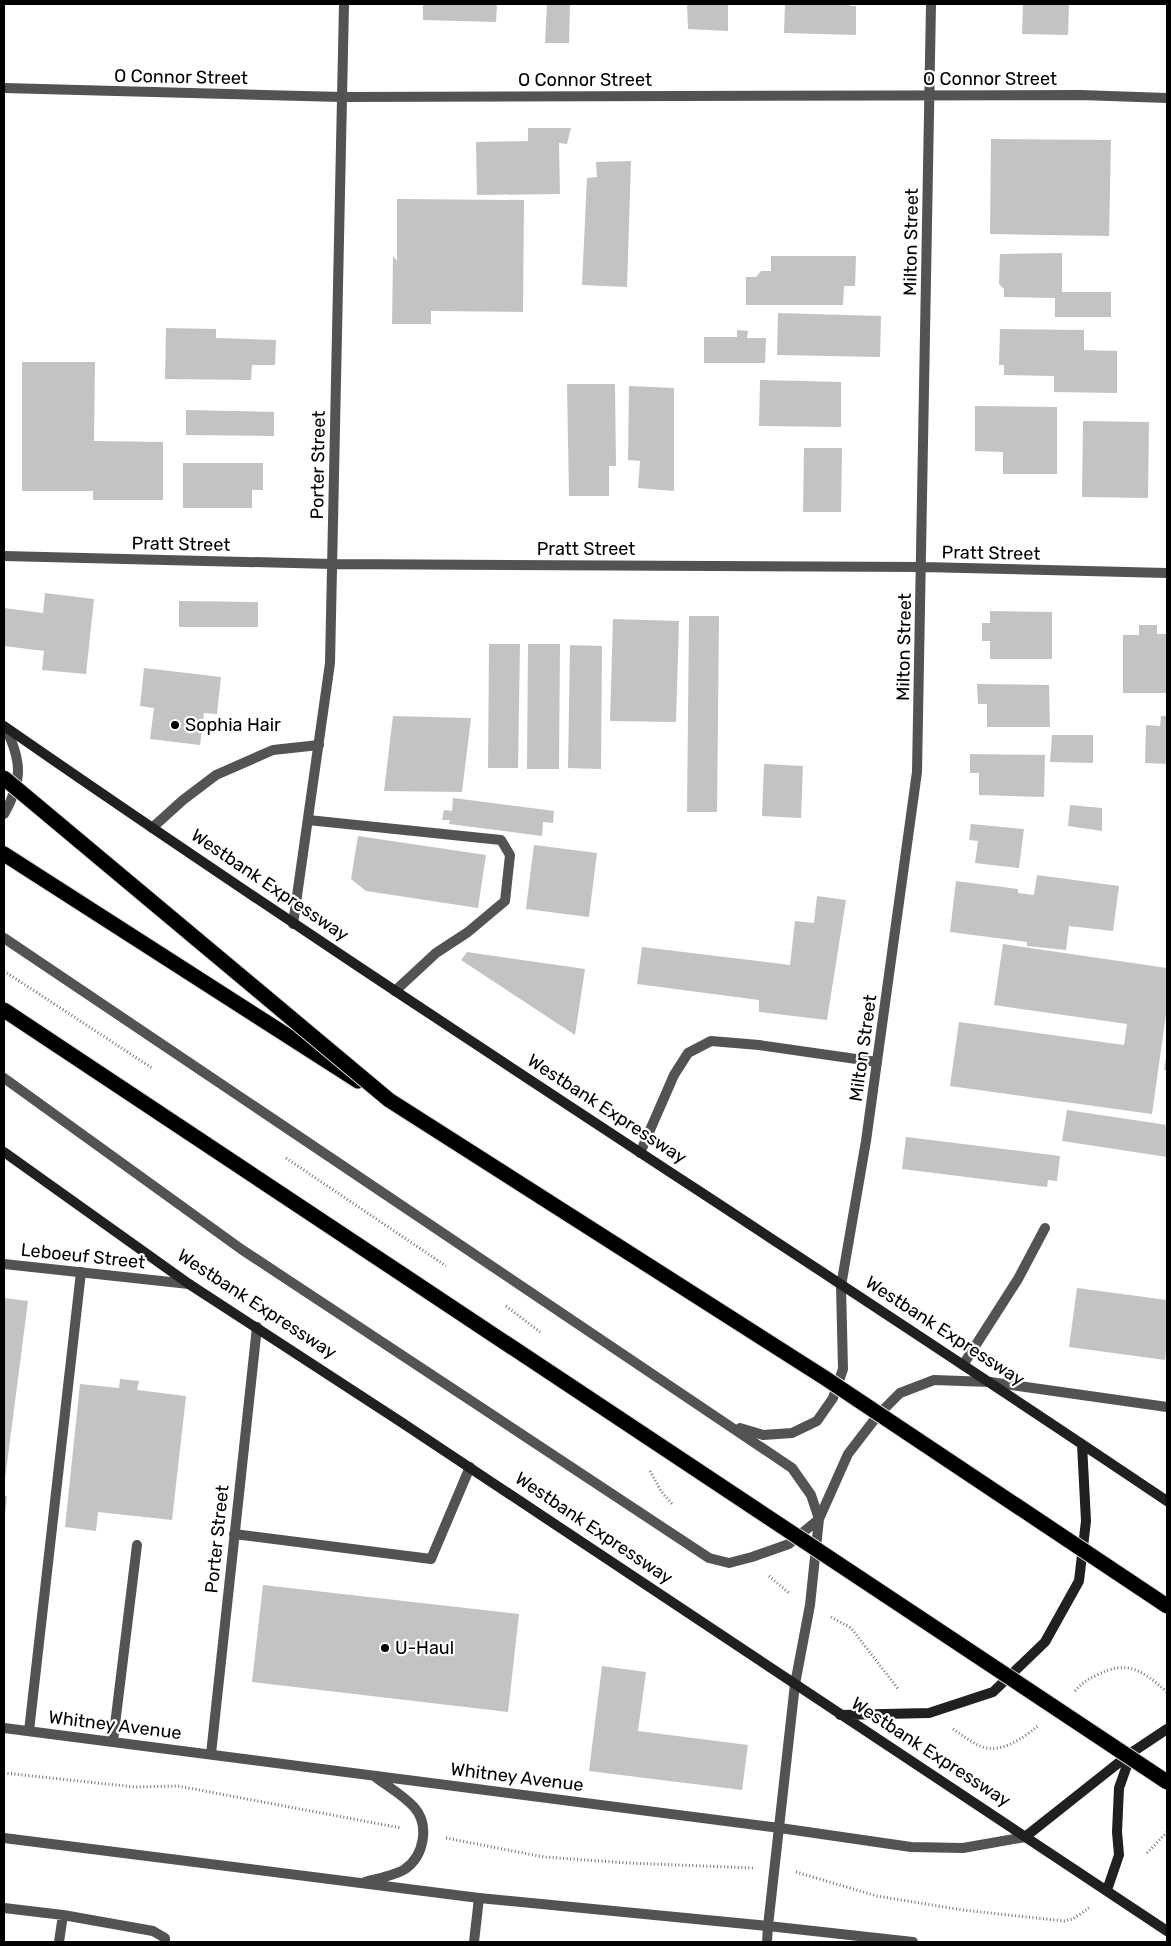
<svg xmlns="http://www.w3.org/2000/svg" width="1171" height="1946" font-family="Rubik,sans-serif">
<rect width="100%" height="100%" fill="#fff"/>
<path fill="#c3c3c3" d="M423,4h74l-1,18 -73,-2z
M547,4h23l-1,39h-24z
M687,4h41v27l-40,-2z
M785,4h65v2h6v29l-72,-2z
M1023,4h46l-1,31 -46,-1z
M528,128h43l-4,16 -8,-1 1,51 -83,1 -1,-53 52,-1z
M991,139l120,1 -2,96 -119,-2z
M631,161l-4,126 -45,-2 5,-107 10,-1 -1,-15z
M397,199l127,1 -1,112 -92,-1v13h-39l1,-68 4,5z
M1062,253v39h49v25h-56v-19l-51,-1v-8l-5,-5 1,-30z
M771,256h85l-1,30h-11l-1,19h-97v-28h10l5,-6h10z
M778,313l103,3 -1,41 -103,-2z
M166,328l50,1v9l60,2 -1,25h-23l-1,15 -86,-1z
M1000,329l84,1v20l33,1v42l-63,-1v-16l-50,-1v-10h-5z
M737,330l11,1 -1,7h19l-1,25h-61v-26h33z
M22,362h73l-1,79 69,1v58h-70v-9h-71z
M760,380l81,2v45l-82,-1z
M567,384h48l1,82h-7v30h-40z
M629,386l45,2v103l-36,-3 2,-27 -12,-1z
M975,406l82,1v67h-54v-22l-28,-1z
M186,410l88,2v24l-88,-1z
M1083,421l66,1 -1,76 -66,-1z
M804,448h38l-1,64h-38z
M183,463h80v27h-11v18h-69z
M45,593l49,6 -8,75 -44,-4 2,-19 -40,-5v-38l39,5z
M179,601l79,1v25h-79z
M990,611l62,1v47h-62v-18h-8v-18h8z
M689,616h30l-2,196h-30z
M613,619l66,2 -3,101 -66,-1z
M1139,625h18v9h10v59h-44v-58h16z
M489,644h31l-2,124h-30z
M528,644h32l-1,125h-32z
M570,645l32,1 -1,123 -33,-1z
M144,668l77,9 -4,37 -13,-1 -4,32 -50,-6 4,-31 -14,-2z
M977,684l72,1 1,42h-63v-23h-9z
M393,716l78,2 -9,74 -78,-1z
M1161,716h6v48l-22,-1 1,-38 14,1z
M1052,735h41v28l-43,-1z
M970,754l75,1 -1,42 -65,-2v-22h-9z
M764,764l39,2 -2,52 -39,-2z
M453,798l101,13 -1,12 -10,-1 -1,14 -93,-12 1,-4h-8l2,-10 8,1z
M1070,805l32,3v23l-34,-5z
M971,824l53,5 -5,39 -44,-5 3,-22 -9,-1z
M358,836l128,19 -8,53 -112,-17 -15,-12z
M534,845l63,8 -8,64 -63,-8z
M1037,875l82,11 -6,45 -44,-5 -3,24 -39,-4v-4l-77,-10 6,-51 62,8v4l16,2z
M817,896l29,4 -19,120 -68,-8v-12l-122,-16 5,-37 148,18 5,-44 19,2z
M1003,944l164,24v39l-15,107 -202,-28 9,-64 165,23 3,-21 -133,-19z
M467,952l118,17 -10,66 -114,-75z
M1166,1057h1v13h-3z
M1067,1110l100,15v32l-105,-16z
M906,1137l154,19 -3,25 -9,-1 -1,7 -145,-18z
M1077,1288l90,12v42l-2,18 -96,-13z
M4,1298l24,3 -23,178h-1z
M120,1379l19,2 -2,9 49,6 -14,124 -74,-8 -2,19 -31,-4 15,-143 39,4z
M4,1496h3l-2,19h-1z
M263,1585l256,29 -11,98 -256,-30z
M602,1666l44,6 -8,59 110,14 -6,45 -153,-19z"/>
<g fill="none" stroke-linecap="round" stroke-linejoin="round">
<defs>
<path id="motorway" d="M4,854l354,227"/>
</defs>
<use href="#motorway" stroke="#dbdbdb" stroke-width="17"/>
<path stroke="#757575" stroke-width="3" stroke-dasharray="1 2.5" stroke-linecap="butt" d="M4,971l148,97
M286,1158l160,108
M506,1306l34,26
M650,1471l11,20 12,14
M769,1576l20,17
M831,1617l20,11 48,62
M1075,1691c7,-8 13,-12 22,-16 31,-16 46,-4 70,17
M953,1729c9,6 18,13 27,17 20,9 43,-8 58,-20
M4,1773l131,14 43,-1 223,42
M446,1838l98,19 84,6 125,5
M1147,1853l20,-21
M796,1872l81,24 86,14 101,11 9,-2 16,-11"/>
<path stroke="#535353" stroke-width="10" d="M4,814c19,-33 18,-54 1,-87
M308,820l193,20 9,15 -5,46 -37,31 -32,21 -41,38
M152,828l31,-28 33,-25 57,-25 46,-5
M4,938l788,530 19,27 8,24
M4,1078l237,171 468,309 20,5 23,-6 37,-13 30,-25
M640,1153l34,-78 14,-22 23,-12 48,4 118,17
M963,1365l55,-86 27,-51
M740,1428l23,7 29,-2 25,-12 16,-23 10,-29 -2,-83
M234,1534l197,25 39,-92
M795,1684l15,-79 9,-86 29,-65 30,-39 22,-22 34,-13 56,2
M29,1731l52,-459
M113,1741l24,-196
M4,1908l59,7 90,16 12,7v4
M59,1942l4,-27
M767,1942l1,-16"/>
<path stroke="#535353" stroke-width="10" d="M4,88l338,9 738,-2 87,3
M4,556l328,8 590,3 245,6
M293,924l37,-261 14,-659
M4,1264l185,20
M841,1286l25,-145 51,-369 14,-768
M990,1382l177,25
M211,1754l46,-427
M474,1942l5,-44"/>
<path stroke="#535353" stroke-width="10" d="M4,1728l776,100 131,19 52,1 62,-11
M4,1838l475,60 289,28 145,16
M365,1882c10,-3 32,-7 40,-13 19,-13 25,-44 9,-62 -11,-12 -27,-21 -40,-31
M768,1926l27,-242"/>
<path stroke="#202020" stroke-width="10" d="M4,726c383,266 777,515 1163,775
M4,1152l185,132 212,138 766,509
M840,1715l89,-2 64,-21 52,-50 34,-61 7,-60 -4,-77
M1025,1837l106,-84 36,-24
M1107,1890l12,-35 -2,-23 2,-44 12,-34"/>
<use href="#motorway" stroke="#000" stroke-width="15"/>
<defs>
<path id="motorway-bridge" d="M4,778l385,322 436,278 342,228
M4,1010l1163,772"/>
</defs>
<use href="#motorway-bridge" stroke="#dbdbdb" stroke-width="17" stroke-linecap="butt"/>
<use href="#motorway-bridge" stroke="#000" stroke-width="15"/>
</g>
<g fill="#000" stroke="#fff" stroke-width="2">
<circle cx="175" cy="725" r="5"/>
<circle cx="385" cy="1648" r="5"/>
</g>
<g text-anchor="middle" stroke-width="4.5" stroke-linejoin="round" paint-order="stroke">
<g font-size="18" fill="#000" stroke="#fff">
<text transform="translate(181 77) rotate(1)" y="6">O Connor Street</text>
<text x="990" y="85">O Connor Street</text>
<text x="585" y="86">O Connor Street</text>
<text transform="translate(911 242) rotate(-89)" y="6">Milton Street</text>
<text transform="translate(318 465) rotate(-89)" y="6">Porter Street</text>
<text transform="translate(181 544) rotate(1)" y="6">Pratt Street</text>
<text x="586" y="555">Pratt Street</text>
<text transform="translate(991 553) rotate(1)" y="6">Pratt Street</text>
<text transform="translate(904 647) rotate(-89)" y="6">Milton Street</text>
<text transform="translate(270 885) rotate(34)" y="6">Westbank Expressway</text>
<text transform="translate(863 1048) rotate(-82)" y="6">Milton Street</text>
<text transform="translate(607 1109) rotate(33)" y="6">Westbank Expressway</text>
<text transform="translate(83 1256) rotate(6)" y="6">Leboeuf Street</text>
<text transform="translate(257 1304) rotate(33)" y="6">Westbank Expressway</text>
<text transform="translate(945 1331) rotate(33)" y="6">Westbank Expressway</text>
<text transform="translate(594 1528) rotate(34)" y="6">Westbank Expressway</text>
<text transform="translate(217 1539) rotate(-84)" y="6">Porter Street</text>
<text transform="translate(115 1725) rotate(7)" y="6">Whitney Avenue</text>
<text transform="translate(931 1752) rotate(33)" y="6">Westbank Expressway</text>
<text transform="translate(517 1777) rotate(7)" y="6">Whitney Avenue</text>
</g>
<g font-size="18" fill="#000" stroke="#fff" text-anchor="start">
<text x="185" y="731">Sophia Hair</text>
<text x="395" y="1654">U-Haul</text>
</g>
</g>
<rect width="1171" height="1946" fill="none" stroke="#000000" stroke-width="10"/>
</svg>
